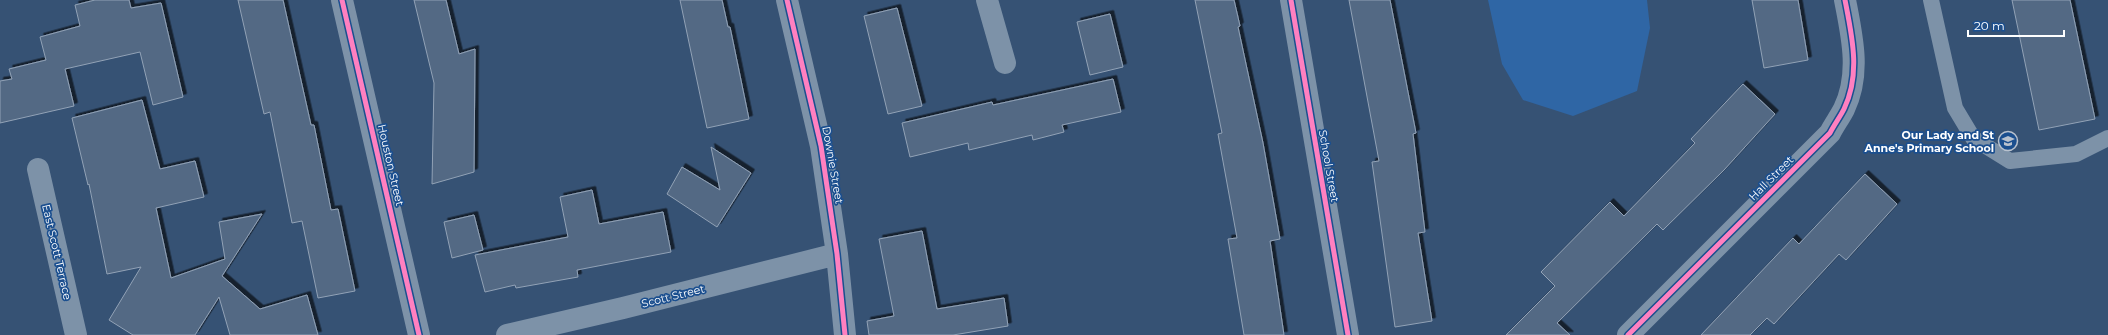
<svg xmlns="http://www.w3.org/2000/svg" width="2108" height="335" font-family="Montserrat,sans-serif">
<defs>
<filter id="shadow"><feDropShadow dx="3.5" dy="-3.5" stdDeviation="0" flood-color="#0009"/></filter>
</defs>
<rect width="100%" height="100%" fill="#365274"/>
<path fill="#2f66a5" d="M1488,0h159l3,28 -13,63 -64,25 -50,-16 -21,-36z"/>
<path fill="#526984" stroke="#92a2b6" filter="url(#shadow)" d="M95,0h34l2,8 30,-5 22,94 -30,8 -13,-53 -75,17 9,37 -74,17v-42l12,-2 -3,-10 37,-9 -6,-23 40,-11 -5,-21z
M238,0h45l28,125h3l17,85 7,-1 17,82 -37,7 -16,-77 -10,2 -22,-111 -6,2z
M414,0h32l13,54 16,-5 -1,123 -42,12 2,-101z
M680,0h42l6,27h2l19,92 -42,9z
M1195,0h39l6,26 -2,1 25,116 17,96 -10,2 14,94h-40l-16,-96 9,-1 -19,-104 4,-1z
M1349,0h41l26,133 -3,1 12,98 -7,1 14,88 -37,6 -23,-165 7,-1z
M1752,0h46l10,60 -44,8z
M2012,0h58l25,119 -56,11z
M897,8l25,98 -34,8 -24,-98z
M1110,14l13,53 -33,8 -13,-53z
M1113,79l8,33 -59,13 2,7 -31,8 -1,-5 -63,15 -1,-7 -58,14 -8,-34 90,-21 1,3z
M1743,84l32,30 -51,56 -61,60 -6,-6 -100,99 13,12h-64l49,-49 -14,-14 69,-70 14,14 71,-73 -4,-4z
M142,100l18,69 35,-8 9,36 -48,11 15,70 54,-19 -6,-37 43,-8 -40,62 38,33 47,-14 11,40h-88l-11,-38 -24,38h-62l-24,-15 32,-53 -34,7 -18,-90 -1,1 -16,-67z
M711,147l40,26 -34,54 -50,-33 15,-27 38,23z
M1865,174l32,30 -51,56 -7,-6 -65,70 -7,-6 -17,17h-49l92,-97 6,6z
M592,190l7,34 64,-12 8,40 -94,18 1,7 -62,11 -1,-3 -30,7 -10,-37 93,-18 -8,-40z
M474,215l9,35 -31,8 -8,-36z
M922,231l15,78 67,-11 4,28 -55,9h-84l-2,-14 27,-5 -15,-77z"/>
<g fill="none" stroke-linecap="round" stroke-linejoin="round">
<path stroke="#7d92a8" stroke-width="16" d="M1931,0l24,108 18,30 37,23 66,-7 32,-16"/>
<path stroke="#7d92a8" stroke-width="22" d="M342,0l77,335
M787,0l34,146 16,108 8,81
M987,0l18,63
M1291,0l57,335
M38,169l38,166
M507,335l116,-27 214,-54
M1628,335l202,-202c4,-8 10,-16 14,-24 17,-35 8,-73 1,-109"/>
<defs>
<path id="cycleway" d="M342,0l77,335
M787,0l34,146 16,108 8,81
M1291,0l57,335
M1628,335l202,-202c4,-8 10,-16 14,-24 17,-35 8,-73 1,-109"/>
</defs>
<use href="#cycleway" stroke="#1b4f8f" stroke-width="8"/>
<use href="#cycleway" stroke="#ff80c0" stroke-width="5"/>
</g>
<defs>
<symbol id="school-ring" viewBox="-11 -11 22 22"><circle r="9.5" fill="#1b4f8f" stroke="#b9c2ce" stroke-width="1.5"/><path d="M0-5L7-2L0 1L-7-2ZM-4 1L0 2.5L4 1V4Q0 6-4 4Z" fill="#b9c2ce"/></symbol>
</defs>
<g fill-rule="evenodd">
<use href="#school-ring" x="1997" y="130" width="22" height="22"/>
</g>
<g text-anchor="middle" stroke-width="3.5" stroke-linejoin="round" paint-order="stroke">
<g font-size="11" font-weight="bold" fill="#fff" stroke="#1b4f8f" text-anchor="end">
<text x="1994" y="139">Our Lady and St<tspan x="1994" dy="13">Anne's Primary School</tspan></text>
</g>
<g font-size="11" fill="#fff" stroke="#1b4f8f">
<text transform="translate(391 165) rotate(77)" y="4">Houston Street</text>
<text transform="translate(833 165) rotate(80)" y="4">Downie Street</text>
<text transform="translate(1329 166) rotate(80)" y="4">School Street</text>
<text transform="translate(1771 178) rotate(-45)" y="4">Hall Street</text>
<text transform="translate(57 252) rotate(77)" y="4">East Scott Terrace</text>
<text transform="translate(673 296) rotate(-14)" y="4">Scott Street</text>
</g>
</g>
<path d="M1968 30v6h96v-6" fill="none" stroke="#ffffff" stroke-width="2"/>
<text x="1974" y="30" font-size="12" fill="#ffffff" stroke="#1b4f8f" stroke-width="3" paint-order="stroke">20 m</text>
</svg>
